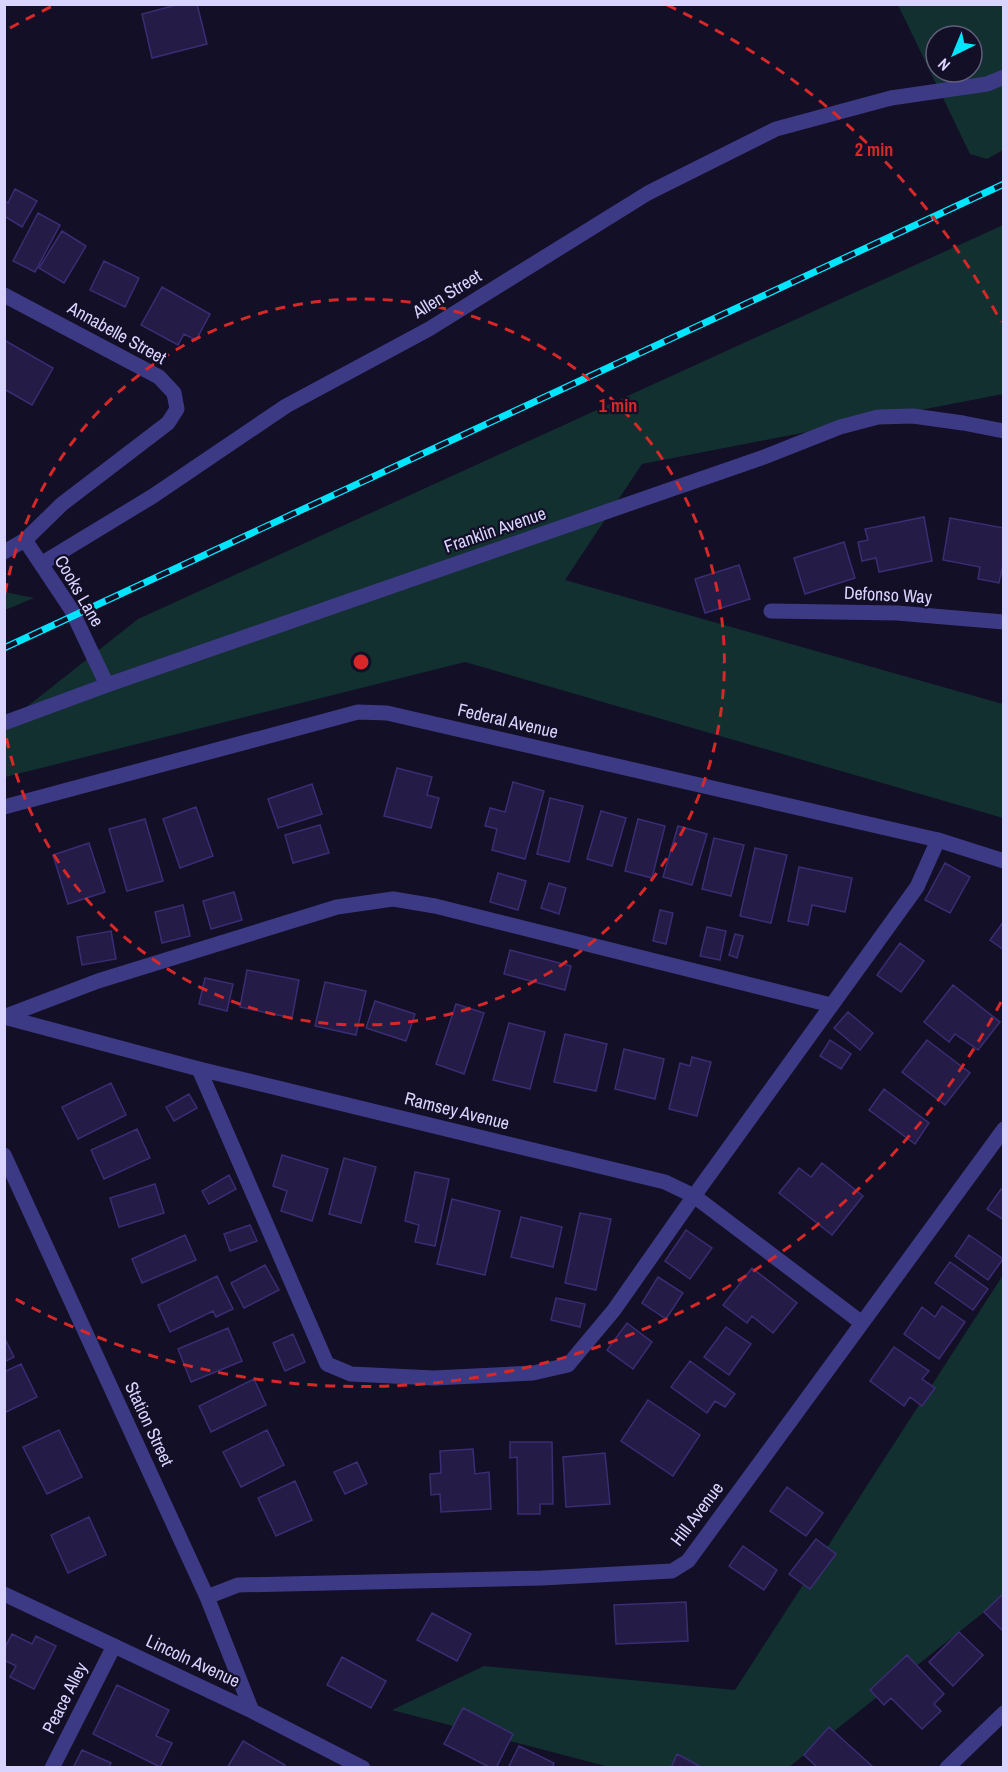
<svg xmlns="http://www.w3.org/2000/svg" width="1008" height="1772" font-family="'Archivo Narrow',sans-serif">
<rect width="100%" height="100%" fill="#130f26"/>
<path fill="#12302f" fill-rule="evenodd" d="M898,5h105v145l-16,9 -17,-5zM936,36h36v36h-36z
M1003,225v169l-361,70 -77,116 438,124v114l-538,-156 -460,115v-53l133,-105z
M5,592l29,6 -29,12z
M1003,1275v322l-214,170h-180l-217,-57 92,-44 251,24z"/>
<path fill="#241b47" stroke="#3b2d73" stroke-width="1.5" d="M180,4h17l10,40 -55,14 -10,-44z
M15,189l22,12 -15,26 -18,-11v-16l4,3z
M38,213l22,12 -25,47 -22,-11z
M62,231l24,15 -22,37 -25,-15z
M104,261l35,17 -14,29 -35,-17z
M162,287l48,27 -14,26 -12,-6 -6,11 -37,-20z
M4,340l49,28 -21,37 -28,-16z
M924,517l8,44 -53,11 -3,-14 -14,3 -4,-19 10,-2 -3,-11z
M950,518l54,10v32l-5,23 -21,-4 2,-12 -37,-7z
M844,542l11,36 -50,16 -11,-36z
M739,565l11,34 -45,14 -10,-34z
M397,768l35,9 -5,18 12,3 -8,30 -47,-12z
M513,782l31,9 -19,68 -33,-9 5,-21 -12,-3 5,-18 15,4z
M312,784l10,30 -44,14 -10,-29z
M550,798l33,8 -14,56 -32,-8z
M196,807l17,49 -33,12 -17,-49z
M601,811l25,7 -14,48 -25,-7z
M145,819l18,62 -36,10 -18,-62z
M638,819l27,7 -13,52 -27,-7z
M320,825l9,28 -36,10 -8,-28z
M678,826l29,8 -15,51 -29,-8z
M714,838l30,7 -13,51 -29,-7z
M89,843l16,49 -37,12 -15,-49z
M755,848l32,7 -16,68 -31,-7z
M945,863l25,14 -20,36 -25,-13z
M799,867l53,11 -7,34 -33,-7 -4,20 -20,-4z
M498,873l28,8 -8,29 -28,-8z
M549,883l17,5 -7,26 -18,-6z
M234,892l8,28 -31,9 -8,-28z
M183,905l7,31 -28,7 -7,-31z
M660,910l13,3 -7,31 -13,-3z
M1004,921v29l-14,-10z
M707,927l19,4 -6,29 -20,-4z
M111,931l5,28 -34,6 -5,-28z
M735,934l8,2 -6,22 -8,-3z
M900,943l24,18 -23,31 -24,-17z
M510,950l61,16 -6,24 -61,-16z
M247,970l52,10 -7,38 -52,-11z
M205,978l28,6 -6,27 -28,-7z
M325,982l41,9 -10,44 -41,-9z
M953,985l47,37 -22,28 -23,-16 -6,8 -25,-20z
M375,1001l40,13 -9,27 -40,-13z
M456,1004l28,9 -20,61 -28,-10z
M848,1012l25,21 -13,17 -26,-22z
M509,1023l36,9 -15,57 -37,-9z
M565,1034l42,10 -11,47 -42,-9z
M830,1040l21,14 -10,15 -21,-13z
M927,1040l43,33 -25,32 -43,-33z
M624,1049l40,10 -9,40 -40,-10z
M692,1057l19,5 -14,54 -28,-7 11,-46 10,3z
M111,1083l15,32 -48,24 -16,-32z
M884,1089l45,34 -14,21 -46,-34z
M189,1094l8,14 -23,13 -8,-14z
M137,1129l13,29 -46,21 -13,-29z
M282,1155l46,14 -16,52 -31,-10 6,-20 -14,-5z
M344,1158l32,9 -15,56 -32,-9z
M822,1163l41,33 -31,39 -53,-42 20,-25 12,9z
M415,1172l34,7 -14,67 -20,-4 4,-17 -14,-4z
M229,1175l7,14 -27,15 -7,-13z
M155,1184l9,29 -45,14 -9,-29z
M1001,1189l3,2v29l-17,-11z
M452,1199l48,12 -15,64 -48,-11z
M580,1213l31,6 -15,71 -31,-7z
M521,1217l41,10 -9,40 -42,-10z
M250,1225l7,16 -27,10 -6,-17z
M686,1230l26,18 -22,31 -25,-18z
M185,1235l11,25 -54,23 -10,-24z
M969,1235l34,24 -15,21 -33,-24z
M950,1262l38,27 -15,21 -38,-27z
M265,1265l14,25 -35,18 -13,-25z
M752,1268l45,35 -24,30 -21,-17 -5,7 -24,-18z
M217,1276l16,33 -17,8 -3,-6 -43,21 -12,-27z
M658,1277l25,16 -17,26 -24,-16z
M556,1298l29,6 -5,23 -29,-7z
M942,1306l23,16 -26,37 -35,-25 18,-27 13,10z
M627,1323l25,19 -19,27 -26,-19z
M726,1327l25,17 -22,31 -25,-18z
M228,1328l14,33 -51,21 -13,-33z
M293,1334l12,28 -20,9 -12,-28z
M4,1337l10,20 -10,5z
M894,1347l35,24 -7,8 13,9 -13,18 -12,-9 -6,9 -34,-25z
M690,1361l45,33 -10,13 -10,-6 -8,12 -36,-26z
M21,1364l16,33 -33,16v-41z
M254,1379l12,26 -55,27 -12,-26z
M648,1400l52,35 -27,41 -52,-35z
M59,1430l23,47 -35,17 -24,-47z
M267,1430l17,35 -43,22 -18,-35z
M510,1442h42l1,62h-13v10h-22l-1,-57 -7,1z
M473,1449l2,25 14,-2 2,37 -50,3 -1,-18 -9,1 -1,-21 11,-1 -1,-22z
M605,1453l5,51 -44,3 -3,-50z
M357,1462l10,22 -22,10 -11,-22z
M295,1481l17,39 -36,16 -18,-38z
M787,1487l36,26 -17,23 -36,-25z
M89,1517l17,38 -38,18 -17,-38z
M816,1539l20,15 -26,35 -21,-15z
M743,1546l34,24 -13,20 -35,-24z
M1004,1593v39l-20,-20z
M686,1602l2,39 -72,3 -2,-39z
M432,1613l39,21 -14,27 -40,-21z
M959,1632l24,23 -30,31 -24,-24z
M12,1634l20,10 4,-8 20,10 -22,43 -24,-12 6,-11 -12,-6v-11z
M907,1655l37,39 -10,10 7,7 -19,18 -31,-31 -7,7 -14,-15z
M342,1657l44,24 -15,27 -44,-23z
M117,1685l52,25 -13,26 16,7 -12,24 -67,-33z
M463,1708l50,26 -17,34h-5l-47,-24z
M829,1727l43,39 -2,2h-52l-14,-13z
M243,1741l42,24 -2,3h-56z
M519,1746l35,17 -2,5h-44z
M82,1750l29,13 -2,5h-36z
M677,1754l26,14h-32z"/>
<g fill="none" stroke-linecap="round" stroke-linejoin="round">
<path stroke="#3d3a85" stroke-width="15" d="M891,98l96,-14 17,-7
M6,1016l92,-35 239,-74 56,-8 42,7 396,99
M199,1069l128,295 24,10 83,4 99,-5 35,-8 46,-55 80,-114 223,-309 21,-47
M52,1768l62,-122"/>
<path stroke="#3d3a85" stroke-width="15" d="M4,295l155,82 15,16 3,16 -9,14 -106,81 -37,36 -21,12
M25,540l46,69 36,76
M41,564l112,-68 133,-90 143,-77 219,-136 128,-64 115,-31
M771,611l126,2 107,9
M4,723l103,-38 657,-228 76,-30 38,-10 35,-1 50,7 41,8
M4,807l354,-95 29,1 551,127 66,21
M4,1017l195,52 466,113 29,14 168,127
M4,1155l203,442 45,114
M4,1594l248,117 111,57
M207,1597l31,-12 304,-7 130,-7 16,-10 316,-432
M947,1768l57,-55"/>
<defs>
<path id="rail" d="M4,648l1000,-464"/>
</defs>
<use href="#rail" stroke="#00e5ff" stroke-width="7"/>
<use href="#rail" stroke="#130f26" stroke-width="4.5" stroke-dasharray="14" stroke-linecap="butt"/>
</g>
<g fill="none" stroke="#d62828" stroke-width="3" stroke-dasharray="10 8">
<path d="M5 593A363 363 0 1 1 5 731"/>
<path d="M1001 1002A725 725 0 0 1 10 1296M10 28A725 725 0 0 1 55 5M667 5A725 725 0 0 1 1001 322"/>
</g>
<g text-anchor="middle" stroke-width="4.5" stroke-linejoin="round" paint-order="stroke">
<g font-size="18" fill="#d9d4ff" stroke="#130f26">
<text transform="translate(447 294) rotate(-31)" y="6">Allen Street</text>
<text transform="translate(117 333) rotate(29)" y="6">Annabelle Street</text>
<text transform="translate(495 530) rotate(-19)" y="6">Franklin Avenue</text>
<text transform="translate(79 591) rotate(60)" y="6">Cooks Lane</text>
<text transform="translate(888 595) rotate(3)" y="6">Defonso Way</text>
<text transform="translate(508 721) rotate(13)" y="6">Federal Avenue</text>
<text transform="translate(457 1111) rotate(14)" y="6">Ramsey Avenue</text>
<text transform="translate(149 1424) rotate(65)" y="6">Station Street</text>
<text transform="translate(697 1514) rotate(-53)" y="6">Hill Avenue</text>
<text transform="translate(193 1661) rotate(25)" y="6">Lincoln Avenue</text>
<text transform="translate(65 1698) rotate(-63)" y="6">Peace Alley</text>
</g>
</g>
<circle cx="361" cy="662" r="9" fill="#d62828" stroke="#130f26" stroke-width="3"/>
<g font-size="18" text-anchor="middle" font-weight="bold" fill="#d62828" stroke="#130f26" stroke-width="4.5" stroke-linejoin="round" paint-order="stroke">
<text x="874" y="156">2 min</text>
<text x="618" y="412">1 min</text>
</g>
<rect width="1008" height="1772" fill="none" stroke="#d9d4ff" stroke-width="12"/>
<g transform="translate(954 54) rotate(223)"><circle r="28" fill="#130f26" stroke="#625e7d" stroke-width="1.5"/>
<path d="M0-4.5L10 22L0 15L-10 22Z" fill="#00e5ff"/>
<text y="-9" font-size="16" font-weight="bold" text-anchor="middle" fill="#d9d4ff">N</text>
</g>
</svg>
